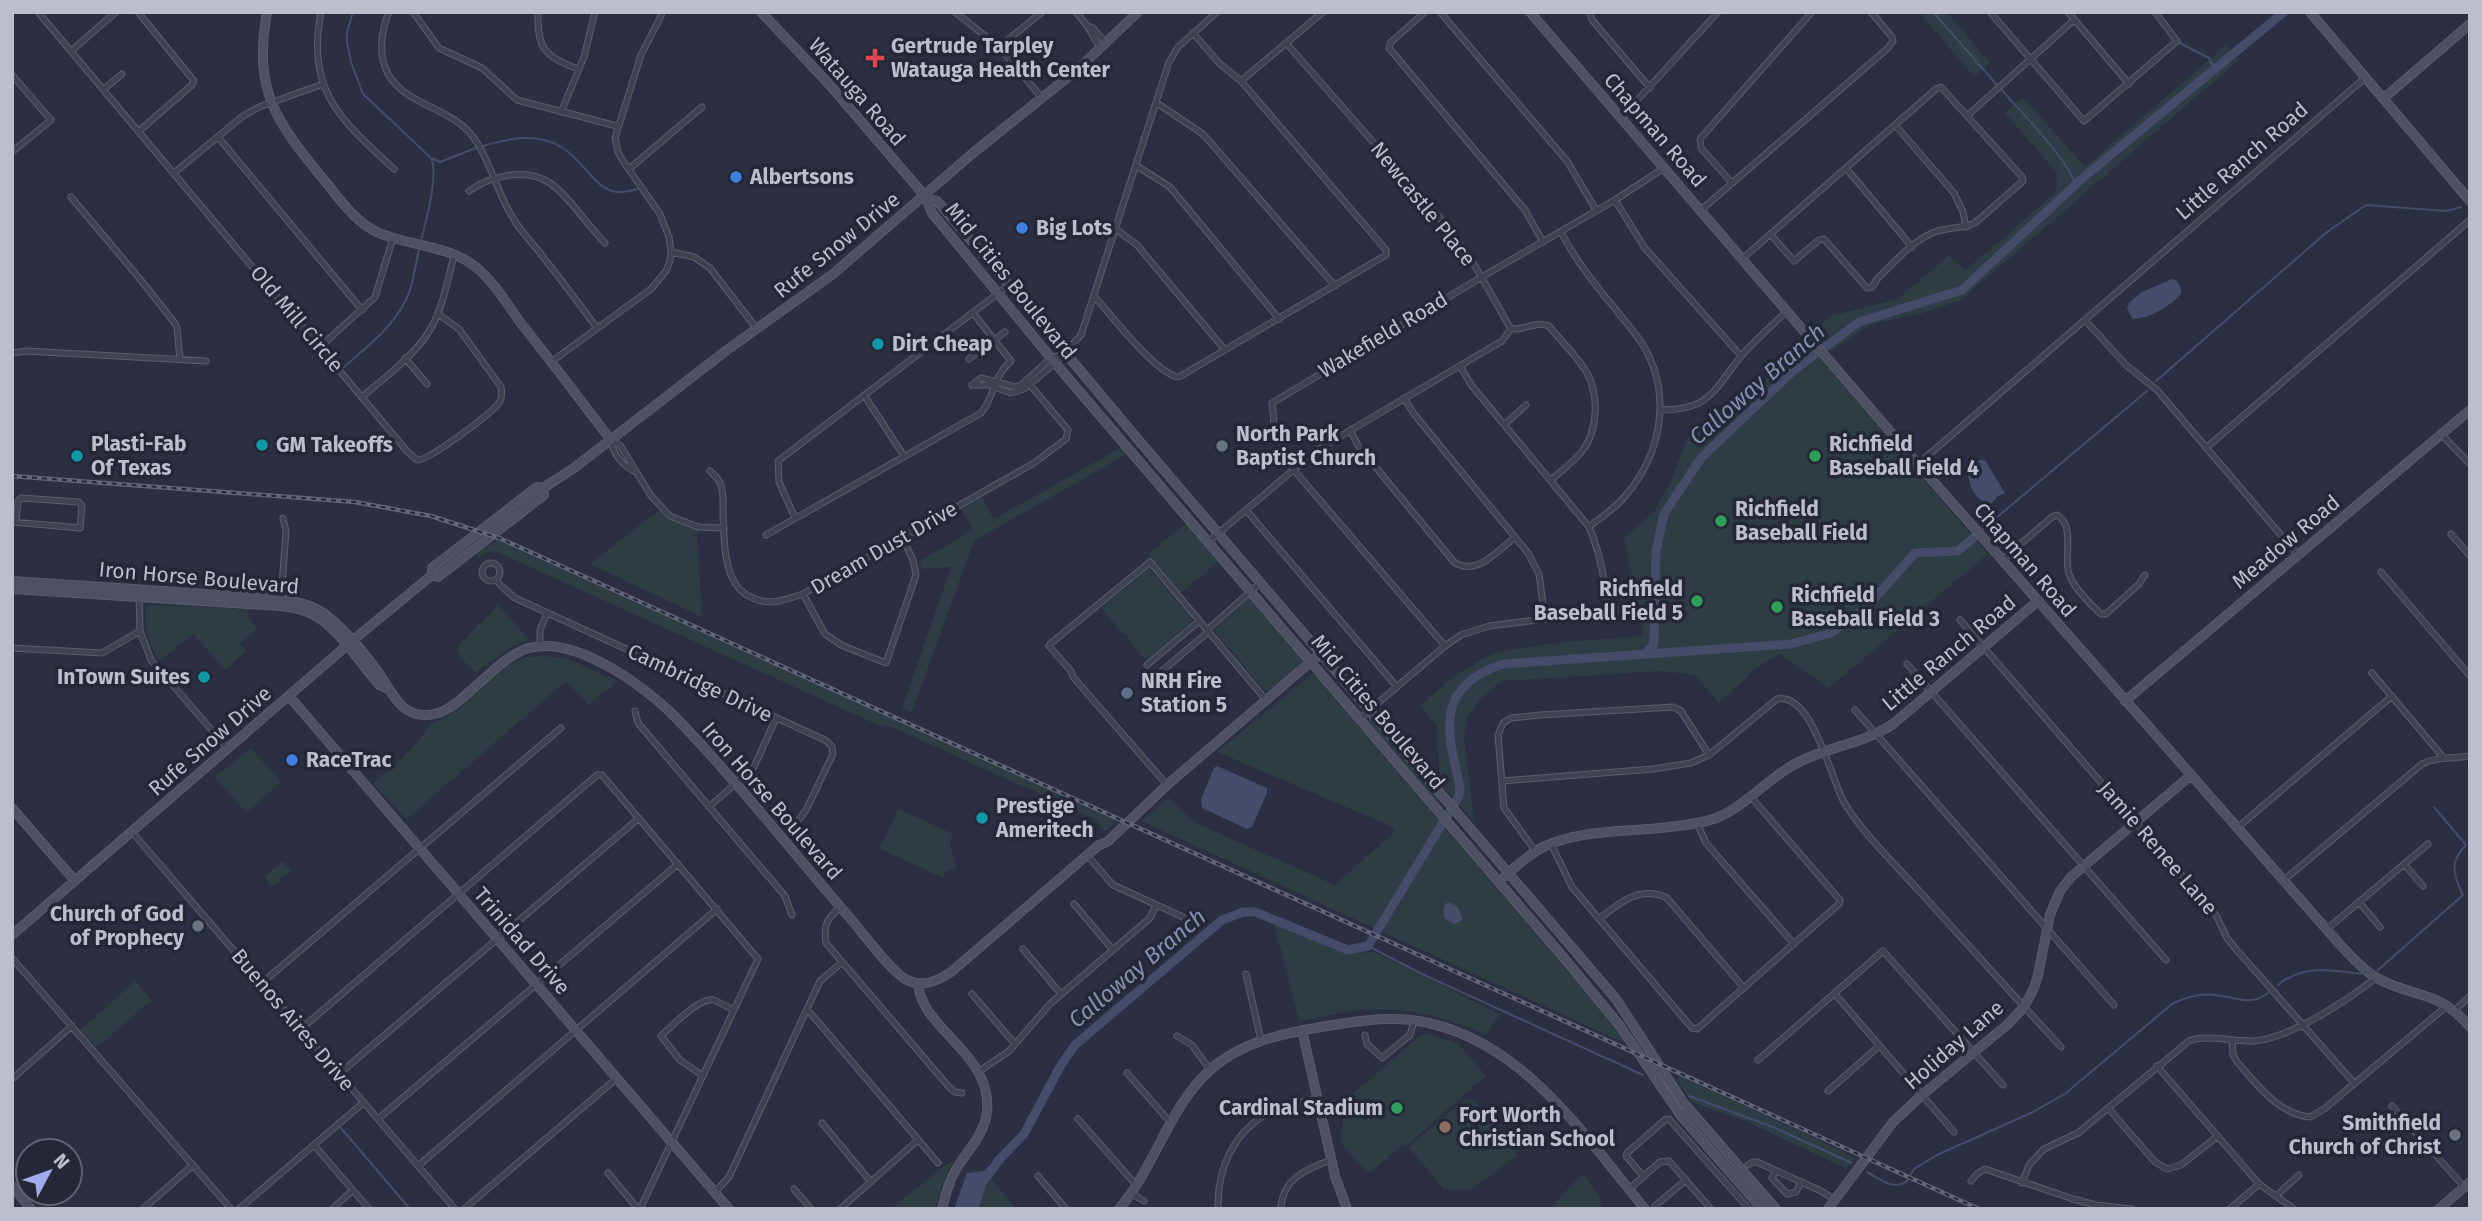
<svg xmlns="http://www.w3.org/2000/svg" width="2482" height="1221" font-family="'Fira Sans',sans-serif">
<rect width="100%" height="100%" fill="#2b2f41"/>
<path fill="#2e3c43" d="M1919,12h28l43,51 -16,14z
M2226,45l13,15 -278,240 -41,14 -49,10 -42,28 -12,-15 8,-7 -5,-5 11,-9 67,-17 51,-44 16,16 91,-79 1,-19 -52,-60 18,-16 62,70z
M1803,338l185,216 -159,134 -49,-34 -22,13 -39,36 -25,-28 -32,-4 -160,10 -22,18 -12,18 -4,22 10,82 -34,-37 -3,-58 -17,-20 34,-30 41,-24 70,-10 78,-6 -19,-98 30,-26 18,-33 15,-41 53,-31z
M1122,447l5,7 -153,87 -62,171 -10,-4 49,-141 -29,2 -2,-8 53,-31 -13,-23 21,-11 13,23z
M659,510l10,9 28,11 5,87 -112,-53z
M1186,523l33,38 -38,32 -33,-39z
M497,540l621,280 -13,11 -4,-2 -4,-9 -205,-93 -16,-3 -379,-172 -8,-1 -10,6 -3,-3z
M1149,568l44,52 -47,40 -15,-16 -5,-11 -3,1 -22,-26z
M492,598l37,42 -15,5 -39,28 -15,-16 -3,-9c10,-13 26,-28 38,-39l2,-3z
M1252,598l51,60 -1,5 -33,28 -6,-2 -49,-59 33,-31z
M150,605l99,4 -1,8 10,11 -18,15 6,8 -21,19 -32,-36 -33,27c-11,-14 -17,-37 -14,-54z
M545,656l23,3 49,22 -28,24 -23,-24 -159,138 -34,-35 43,-40 15,-21c39,-11 60,-58 97,-66 5,-1 12,-1 17,-1z
M1313,673l306,358 8,13 -486,-223 28,-23 18,18 13,9 135,60 59,-53 -1,-5 -176,-75z
M1370,718l72,84 -2,3 -72,-84z
M251,748l30,34 -35,31 -31,-36z
M899,809l54,25 -3,11 6,23 -11,4 -2,6 -64,-30z
M283,861l8,10 -19,16 -8,-10z
M1274,923l59,26 17,4 24,-1 126,62 -14,21c-40,-19 -84,-29 -128,-25 -20,2 -40,8 -59,12z
M135,981l17,19 -56,48 -16,-18z
M1424,1033l34,10 28,33 -80,70 -3,-2 -32,28 -6,-1 -24,-28 4,-43z
M1679,1076l176,81 -8,12 -108,-51 -41,-13 -7,-4 -14,-20z
M1465,1099l8,1 45,55 -46,34 -28,1 -35,-43z
M954,1159l-11,24 -8,26h-45z
M1582,1174c10,11 19,20 20,35h-49v-4z
M991,1179l26,30h-37l6,-24z"/>
<path fill="#454b69" d="M2172,279l4,1 5,8v6c-12,13 -30,24 -48,25l-6,-10 2,-6 13,-11z
M1979,460h6l20,33 -7,3 -7,8c-14,-2 -22,-16 -23,-31z
M1217,766l50,22v5l-15,34 -5,2 -45,-21 -1,-9 13,-31z
M1448,902l9,4 6,14 -9,4 -10,-6v-12z
M1003,1151l5,5 -22,29 -7,24h-25l13,-36 17,-2z"/>
<g fill="none" stroke-linecap="round" stroke-linejoin="round">
<path stroke="#454b69" stroke-width="2" d="M353,12l-6,20v10l4,20 12,32 68,64c8,18 -5,62 -10,83
M1933,12l64,73
M2178,42l31,16 4,9 -10,12
M2001,89c17,20 71,74 74,97
M483,146c27,-8 55,-14 80,2 28,18 34,55 74,41
M431,158l9,4 36,-14
M344,367c25,-22 52,-42 65,-74 5,-14 7,-30 10,-44
M2156,381l171,-149 39,-27 80,6 15,-4
M1983,529l164,-138
M1368,946l54,28 221,101
M2378,970l85,-75c-10,-20 -14,-33 3,-50l-32,-38
M2278,985c26,-21 51,-15 83,-11
M1689,1096l84,31 79,36
M341,1128l69,81
M1867,1172c13,7 28,20 41,8
M1910,1176l4,-7 23,-14 96,-43 33,-19 106,-89c14,-7 27,-11 43,-9 21,2 35,12 53,-2"/>
<path stroke="#454b69" stroke-width="9" d="M1645,654l9,-10 2,-93 8,-37 37,-56 92,-87 66,-49 103,-32 123,-114 199,-164
M997,1162l27,-28 37,-69 14,-20 147,-125 21,-8h12l93,38 20,-4 91,-150 1,-9c-13,-57 -26,-100 43,-123l288,-20 40,-11 34,-24 50,-56 43,-2 15,-13"/>
<defs>
<path id="street" d="M38,12l369,439 10,9c11,1 74,-46 82,-57 3,-5 3,-11 2,-16l-42,-58 -21,-15
M138,12l56,69 -2,4 -53,46
M321,12c-15,80 20,108 73,157
M389,12c-8,19 -11,43 -1,62 18,31 59,33 82,59 20,24 26,59 43,85 6,11 15,20 23,30 21,26 41,53 61,80
M413,12l26,36 43,20 35,32 100,26
M538,12c-1,38 7,44 40,57
M955,12l44,35 43,51
M1076,12l12,15 12,21
M1425,12l-34,30 -2,6 136,162 18,32
M1440,12l127,149 29,49
M1590,12l2,8 58,68
M1990,12l94,109 93,-80 -22,-29
M2068,12l61,72
M1088,27h4l14,16
M1287,44l159,181 29,41 36,63
M999,47l43,-35
M71,51l45,-39
M12,75l39,45 -39,32
M1241,81l82,-69
M104,89l18,-15
M1157,103l46,31 132,152
M561,112l23,-55 11,-45
M1967,116l107,-96
M1621,118l97,-106
M1896,126l58,67 9,19 3,15
M218,137l144,173
M1137,166l33,21 109,132
M1846,168l66,79
M629,169l73,-62
M174,173l69,-57 16,-9 64,-23
M1732,183l-31,-35 -1,-9 112,-127
M469,191c21,-15 57,-24 81,-8 17,11 39,44 55,60
M71,197l69,82 34,43 3,6 3,31
M1615,200l29,47 97,109
M1701,210l187,-162 5,-7 -1,-4 -21,-25
M1117,230l20,15 88,105
M1561,232c15,29 35,54 56,79 8,11 19,22 26,34 29,49 19,108 -17,150 -10,13 -25,22 -37,32
M671,252l23,5 16,11 47,61
M1742,259l194,-170 5,-2 81,90 1,4 -48,42c-13,6 -27,4 -40,9 -21,7 -41,31 -57,46l-6,9 -5,1 -43,-49 -5,1 -25,21 -24,-27
M1095,297c16,18 63,79 84,80l207,-122v-5l-145,-169 -22,-18 -26,-30
M2085,320l41,45 31,25 141,165
M1511,329c14,1 25,-8 38,-3 12,15 28,30 38,47 12,22 11,57 -4,77 -9,12 -21,20 -32,30
M320,347l55,-50 18,-59
M12,353l14,-2 180,10
M405,358l22,26
M969,359l36,-27
M551,362l100,-73 15,-18 4,-10 1,-9 -2,-15 -9,-23 -37,-53 -5,-9 -3,-14 26,-83 22,-43
M1460,366l12,20 117,141c12,28 16,55 19,85
M972,385h17l22,8 13,-4 31,-26 26,-28 88,-273 9,-15 39,-35
M972,385l9,-7 34,9 6,-2 30,-27 11,-4
M864,395l40,61
M362,397c22,-19 50,-39 66,-64 15,-23 19,-52 26,-77
M1404,398l10,16 114,139 11,21 6,45
M1660,410c53,0 54,-22 83,-56 14,-15 29,-29 44,-43
M1505,424l21,-19
M1350,430l9,17 95,115c22,15 44,-11 61,-25
M2441,434l29,30
M611,440l9,5 31,51 19,20 28,11 26,1
M611,440c2,14 11,25 23,31
M2206,448l264,-228
M1918,464l448,-387
M710,471c4,4 8,7 10,12 4,8 3,18 3,27 1,25 -1,70 24,85 20,12 35,6 56,-1l231,-131 32,-24 2,-9 -42,-50
M1246,510l151,177
M795,518l-16,-36 -1,-21 231,-176
M12,522l68,6 2,-22 -3,-4 -58,-4 -3,3 -2,21
M2451,534l19,22
M766,535l215,-122c15,-18 9,-32 30,-52l-38,-48
M1208,542l109,-92 185,-109 9,-12
M2002,560l50,-43 5,-2c19,11 6,42 12,59 5,14 21,30 32,40h5l33,-30 6,-9
M482 572a9 9 0 1 1 18 0a9 9 0 1 1-18 0Z
M2381,572l89,104
M496,579l5,7 14,12 312,143 5,6 1,7 -27,56 -8,11
M803,594l22,40 16,11 45,18 30,-88 -3,-15 -11,-23
M139,596l1,35 11,29 77,89
M281,599l5,-68 -3,-13
M1960,620l256,295 11,23 8,10 119,135
M1207,630l54,-48
M1445,646l-152,-177 -19,-45 -2,-21 208,-125 135,-78 49,-32
M540,647v-17l7,-17
M12,648l90,5 38,-22
M1907,664l259,296
M1147,665l52,-44
M2372,673l71,84
M1156,676l52,-44
M1855,710l259,295
M635,711l3,12 147,173 7,19
M1360,718l85,-72 16,-11 28,-9 144,-18
M1502,781l151,-12 38,-6 18,-8 68,-56c36,-7 54,82 68,105 20,32 51,61 76,89 47,52 93,103 140,154
M1167,785l-94,-108 -2,-6 -22,-25 1,-2 100,-82 116,138
M709,807l45,-40 22,-49
M1697,823l9,20 88,101
M2237,828l155,-132
M132,832l323,377
M1551,844l21,43 120,141 5,1 142,-125 1,-4 -89,-103
M1536,852l-32,-44 -6,-73 5,-12 8,-5 29,-3 133,-8 8,4 28,44
M1087,855l26,30 70,32
M2404,864l19,22
M2284,880l138,-116c17,-8 30,-5 48,-8
M2359,902l21,25
M1074,904l39,46
M840,907c-13,12 -17,18 -14,36l123,144 6,5 7,1
M1599,919c20,-16 41,-34 68,-21l77,90
M2327,929l101,-85
M1023,949l38,45
M12,958l219,251
M1246,974l15,66
M262,983l299,-255
M972,994l43,50
M1835,994l119,138
M807,1009l131,154
M2455,1010l15,-14
M301,1029l296,-254h5l156,184 -118,250
M1365,1035l2,9 15,14 28,-23 4,-14
M1177,1036l15,9 18,25
M2232,1041l1,14 4,7c20,22 41,52 73,55l14,-8 124,-104
M1758,1060l125,-109 120,134
M2157,1066l102,118 35,25
M978,1072l31,-21 41,-47 100,-86 6,-13
M1127,1073l43,49
M339,1074l300,-256
M703,1076l-23,-16 -19,-24c10,-9 38,-39 52,-36 7,2 14,7 21,10
M12,1079l60,-53
M1828,1091l50,-44
M2392,1106l72,81
M2108,1108l47,54 12,7 14,-4 37,-29
M378,1119l300,-255
M1078,1119l58,66
M822,1123l49,59
M314,1145l55,64
M1748,1165l5,-3h4l64,29 8,5
M418,1166l299,-257
M1776,1171l-4,7 15,16 9,-2 5,-10
M608,1173l30,36
M1038,1176l28,33
M1643,1176l-17,-20 1,-3 39,-34h3l80,90
M1971,1181l6,-7 8,-5 88,30 23,6 36,4
M2022,1183l7,-18 15,-16 34,-16 111,-92c19,-7 43,1 64,0 37,-2 94,-41 123,-63
M794,1189l17,20
M1629,1189l31,-27 9,-1 42,48
M715,1192l14,-15 91,-196 21,-18
M1131,1193l13,8
M2276,1196l23,-21
M1655,1206l31,-26
M143,1209l50,-44
M239,1209l124,-106
M332,1209l21,-19
M464,1209l153,-131
M840,1209l78,-69
M1218,1209c-1,-40 15,-77 52,-97 15,-8 32,-10 48,-14
M1281,1209c1,-30 25,-40 50,-49
M2230,1209l29,-25"/>
<path id="secondary" d="M267,12c-14,80 9,109 57,168 16,19 30,41 53,52 31,14 73,13 100,36 17,14 30,36 43,54 31,39 61,79 91,118
M761,12l67,71 97,113 7,17 123,150 514,601 51,62 61,90 81,93
M1530,12l388,452 425,484c11,11 21,23 34,30 38,21 61,11 93,49
M2310,12l160,189
M2384,98l86,-74
M925,196l12,5 38,44 166,198 475,556 67,103 93,107
M432,575l6,2 106,-82 -1,-7
M12,581l269,18c16,3 32,6 45,16 18,13 43,43 56,63 10,15 19,36 41,37 22,2 39,-17 54,-30 15,-13 32,-31 52,-37 48,-13 120,41 151,74 60,62 113,131 170,196 13,15 41,54 57,62 15,8 31,1 44,-8l148,-127 8,-3 60,-57 154,-132
M12,589l268,17c11,1 22,3 32,8 25,12 49,50 67,71l9,4
M289,696l440,513
M2125,701l345,-291
M12,808l63,73
M1505,876c11,-10 25,-22 38,-29 38,-18 85,-15 126,-20 15,-2 32,-3 47,-9 30,-12 51,-39 79,-54 31,-17 68,-20 98,-40l145,-123
M12,935l340,-294 80,-66v-7l105,-81 6,1 31,-20 153,-118 106,-76 140,-121 105,-84 60,-57
M918,984c4,46 75,70 69,128 -3,25 -22,40 -33,61 -6,11 -9,24 -12,36
M1302,1030l33,146 12,33
M12,1186l19,23
M1119,1209c36,-42 49,-100 90,-138 31,-29 72,-37 112,-44 30,-5 60,-10 90,-7 107,13 171,113 234,189
M1828,1209l65,-87 29,-27 85,-70 17,-18 10,-19 4,-13 12,-60 10,-24 11,-14 119,-101
M2439,1209l31,-27"/>
</defs>
<use href="#street" stroke="#5a5d6b" stroke-width="7"/>
<use href="#secondary" stroke="#5a5d6b" stroke-width="10"/>
<use href="#street" stroke="#3f4251" stroke-width="5"/>
<use href="#secondary" stroke="#4e5063" stroke-width="8"/>
<defs>
<path id="rail" d="M12,476l343,26 76,14 68,22 1480,671"/>
</defs>
<use href="#rail" stroke="#626577" stroke-width="4.5"/>
<use href="#rail" stroke="#242736" stroke-width="2" stroke-dasharray="5" stroke-linecap="butt"/>
</g>
<path fill="#e0444e" stroke="#242736" stroke-width="2.5" d="M871.5 47.5h7v7h7v7h-7v7h-7v-7h-7v-7h7z"/>
<g fill="#3f7fe0" stroke="#242736" stroke-width="2.5">
<circle cx="736" cy="177" r="7"/>
<circle cx="1022" cy="228" r="7"/>
<circle cx="292" cy="760" r="7"/>
</g>
<g fill="#0f9aa8" stroke="#242736" stroke-width="2.5">
<circle cx="878" cy="344" r="7"/>
<circle cx="262" cy="445" r="7"/>
<circle cx="77" cy="456" r="7"/>
<circle cx="204" cy="677" r="7"/>
<circle cx="982" cy="818" r="7"/>
</g>
<g fill="#6b7280" stroke="#242736" stroke-width="2.5">
<circle cx="1222" cy="446" r="7"/>
<circle cx="198" cy="926" r="7"/>
<circle cx="2455" cy="1135" r="7"/>
</g>
<g fill="#2e9e5b" stroke="#242736" stroke-width="2.5">
<circle cx="1815" cy="456" r="7"/>
<circle cx="1721" cy="521" r="7"/>
<circle cx="1697" cy="601" r="7"/>
<circle cx="1777" cy="607" r="7"/>
<circle cx="1397" cy="1108" r="7"/>
</g>
<circle fill="#5c6f8a" stroke="#242736" stroke-width="2.5" cx="1127" cy="693" r="7"/>
<circle fill="#8d6e63" stroke="#242736" stroke-width="2.5" cx="1445" cy="1127" r="7"/>
<g text-anchor="middle" stroke-width="7" stroke-linejoin="round" paint-order="stroke">
<g font-size="21" font-weight="bold" fill="#bcbecb" stroke="#242736" text-anchor="start">
<text x="891" y="53">Gertrude Tarpley<tspan x="891" dy="24">Watauga Health Center</tspan></text>
<text x="750" y="184">Albertsons</text>
<text x="1036" y="235">Big Lots</text>
<text x="892" y="351">Dirt Cheap</text>
<text x="1236" y="441">North Park<tspan x="1236" dy="24">Baptist Church</tspan></text>
<text x="91" y="451">Plasti-Fab<tspan x="91" dy="24">Of Texas</tspan></text>
<text x="1829" y="451">Richfield<tspan x="1829" dy="24">Baseball Field 4</tspan></text>
<text x="276" y="452">GM Takeoffs</text>
<text x="1735" y="516">Richfield<tspan x="1735" dy="24">Baseball Field</tspan></text>
<text x="1683" y="596" text-anchor="end">Richfield<tspan x="1683" dy="24">Baseball Field 5</tspan></text>
<text x="1791" y="602">Richfield<tspan x="1791" dy="24">Baseball Field 3</tspan></text>
<text x="190" y="684" text-anchor="end">InTown Suites</text>
<text x="1141" y="688">NRH Fire<tspan x="1141" dy="24">Station 5</tspan></text>
<text x="306" y="767">RaceTrac</text>
<text x="996" y="813">Prestige<tspan x="996" dy="24">Ameritech</tspan></text>
<text x="184" y="921" text-anchor="end">Church of God<tspan x="184" dy="24">of Prophecy</tspan></text>
<text x="1383" y="1115" text-anchor="end">Cardinal Stadium</text>
<text x="1459" y="1122">Fort Worth<tspan x="1459" dy="24">Christian School</tspan></text>
<text x="2441" y="1130" text-anchor="end">Smithfield<tspan x="2441" dy="24">Church of Christ</tspan></text>
</g>
<g font-size="21" fill="#bcbecb" stroke="#242736">
<text transform="translate(857 92) rotate(49)" y="7">Watauga Road</text>
<text transform="translate(1655 130) rotate(49)" y="7">Chapman Road</text>
<text transform="translate(2242 161) rotate(-41)" y="7">Little Ranch Road</text>
<text transform="translate(1423 204) rotate(51)" y="7">Newcastle Place</text>
<text transform="translate(837 245) rotate(-39)" y="7">Rufe Snow Drive</text>
<text transform="translate(1011 281) rotate(51)" y="7">Mid Cities Boulevard</text>
<text transform="translate(297 319) rotate(50)" y="7">Old Mill Circle</text>
<text transform="translate(1383 335) rotate(-31)" y="7">Wakefield Road</text>
<text transform="translate(2286 542) rotate(-40)" y="7">Meadow Road</text>
<text transform="translate(884 548) rotate(-30)" y="7">Dream Dust Drive</text>
<text transform="translate(2025 560) rotate(49)" y="7">Chapman Road</text>
<text transform="translate(199 578) rotate(5)" y="7">Iron Horse Boulevard</text>
<text transform="translate(1949 653) rotate(-40)" y="7">Little Ranch Road</text>
<text transform="translate(700 683) rotate(25)" y="7">Cambridge Drive</text>
<text transform="translate(1378 712) rotate(50)" y="7">Mid Cities Boulevard</text>
<text transform="translate(210 741) rotate(-41)" y="7">Rufe Snow Drive</text>
<text transform="translate(772 801) rotate(49)" y="7">Iron Horse Boulevard</text>
<text transform="translate(2158 848) rotate(49)" y="7">Jamie Renee Lane</text>
<text transform="translate(522 941) rotate(49)" y="7">Trinidad Drive</text>
<text transform="translate(293 1020) rotate(50)" y="7">Buenos Aires Drive</text>
<text transform="translate(1954 1045) rotate(-41)" y="7">Holiday Lane</text>
</g>
<g font-size="23" font-style="italic" fill="#878eae" stroke="#242736">
<text transform="translate(1757 384) rotate(-41)" y="8">Calloway Branch</text>
<text transform="translate(1137 968) rotate(-40)" y="8">Calloway Branch</text>
</g>
</g>
<rect width="2482" height="1221" fill="none" stroke="#bcbecb" stroke-width="28"/>
<g transform="translate(49 1172) rotate(49)"><circle r="33" fill="#242736" stroke="#616372" stroke-width="2"/>
<path d="M0-5L12 26L0 18L-12 26Z" fill="#a0abec"/>
<text y="-10" font-size="19" font-weight="bold" text-anchor="middle" fill="#bcbecb">N</text>
</g>
</svg>
